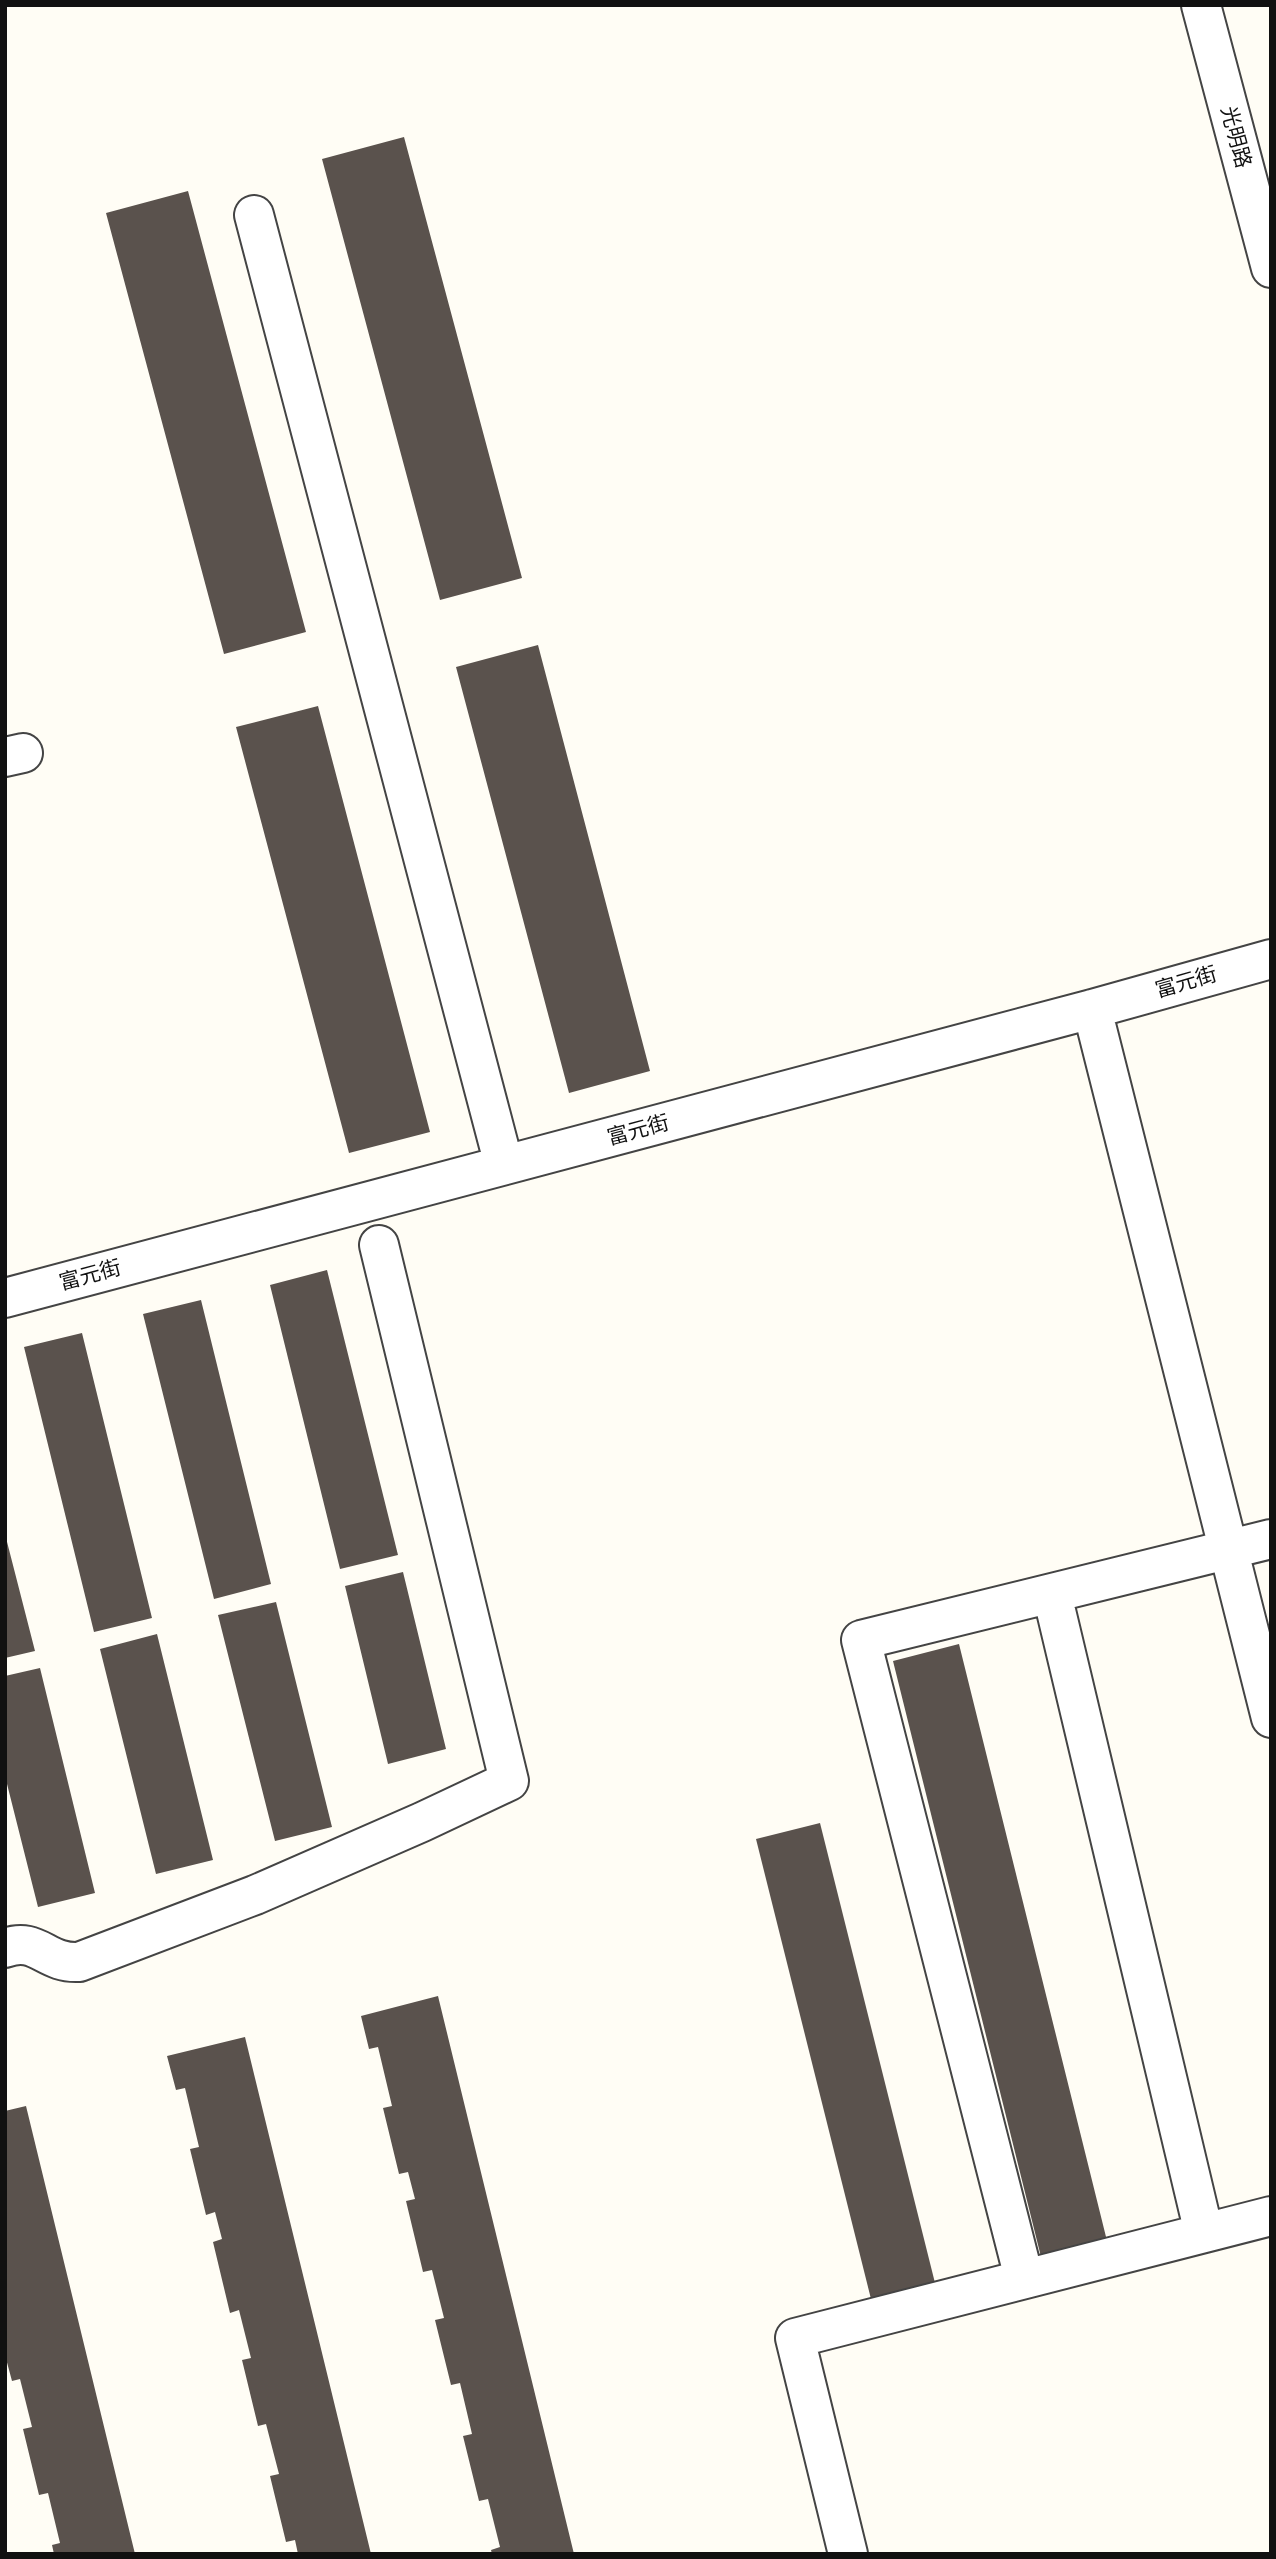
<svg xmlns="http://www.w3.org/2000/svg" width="1276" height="2559" font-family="'Source Serif 4','Noto Sans SC',serif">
<rect width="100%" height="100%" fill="#fffdf5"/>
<path fill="#5a524d" d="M404,137l118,441 -82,22 -118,-441z
M188,191l118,441 -82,22 -118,-441z
M538,645l112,426 -81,22 -113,-426z
M318,706l112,426 -81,21 -113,-426z
M327,1270l71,285 -58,14 -70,-284z
M201,1300l70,284 -57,15 -71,-285z
M82,1333l70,285 -58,14 -70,-285z
M5,1534l30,117 -30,7z
M403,1572l43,177 -58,15 -43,-178z
M276,1602l56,225 -57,14 -57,-226z
M157,1634l56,226 -57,14 -56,-225z
M959,1644l151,609 -66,16 -151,-608z
M40,1668l55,225 -57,14 -33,-131v-100z
M820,1823l115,460 -64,16 -115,-460z
M438,1996l136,558h-82l-1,-4 9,-3 -12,-48 -9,2 -16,-65 9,-2 -12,-51 -9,2 -16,-65 9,-2 -12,-48 -9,2 -17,-71 9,-2 -7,-27 -9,2 -16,-66 9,-2 -14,-59 -9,2 -8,-33z
M245,2037l126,517h-73l-3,-14 -9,2 -16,-66 9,-2 -13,-50 -8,2 -16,-66 9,-2 -12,-48 -9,3 -17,-71 9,-3 -7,-27 -9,3 -16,-66 9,-2 -14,-59 -9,2 -9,-34z
M26,2106l109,448h-81l-2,-9 8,-2 -12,-50 -9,2 -16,-66 9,-2 -12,-48 -8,2 -7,-26v-244z"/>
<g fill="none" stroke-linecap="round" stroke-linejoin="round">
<defs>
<path id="minor" d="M1201,5l70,263
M254,215l250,950
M5,757l18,-4
M1092,1009l179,709
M5,1298l1087,-289 179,-50
M1052,1594l152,639
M5,1948c33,-12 40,16 74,14l176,-67 167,-73 87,-41 -130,-536
M1024,2278l-163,-638 410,-101
M848,2554l-53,-216 476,-122"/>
</defs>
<use href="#minor" stroke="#444" stroke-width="42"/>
<use href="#minor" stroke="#fff" stroke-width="38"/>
</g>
<g text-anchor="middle" stroke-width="7" stroke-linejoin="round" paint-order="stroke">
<g font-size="21" fill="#111" stroke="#fff">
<text transform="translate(1236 137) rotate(75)" y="7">光明路</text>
<text transform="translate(1186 982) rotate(-16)" y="7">富元街</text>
<text transform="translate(638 1130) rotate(-15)" y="7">富元街</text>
<text transform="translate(90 1275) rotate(-15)" y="7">富元街</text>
</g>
</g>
<rect width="1276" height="2559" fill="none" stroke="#111111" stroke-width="14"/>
</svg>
